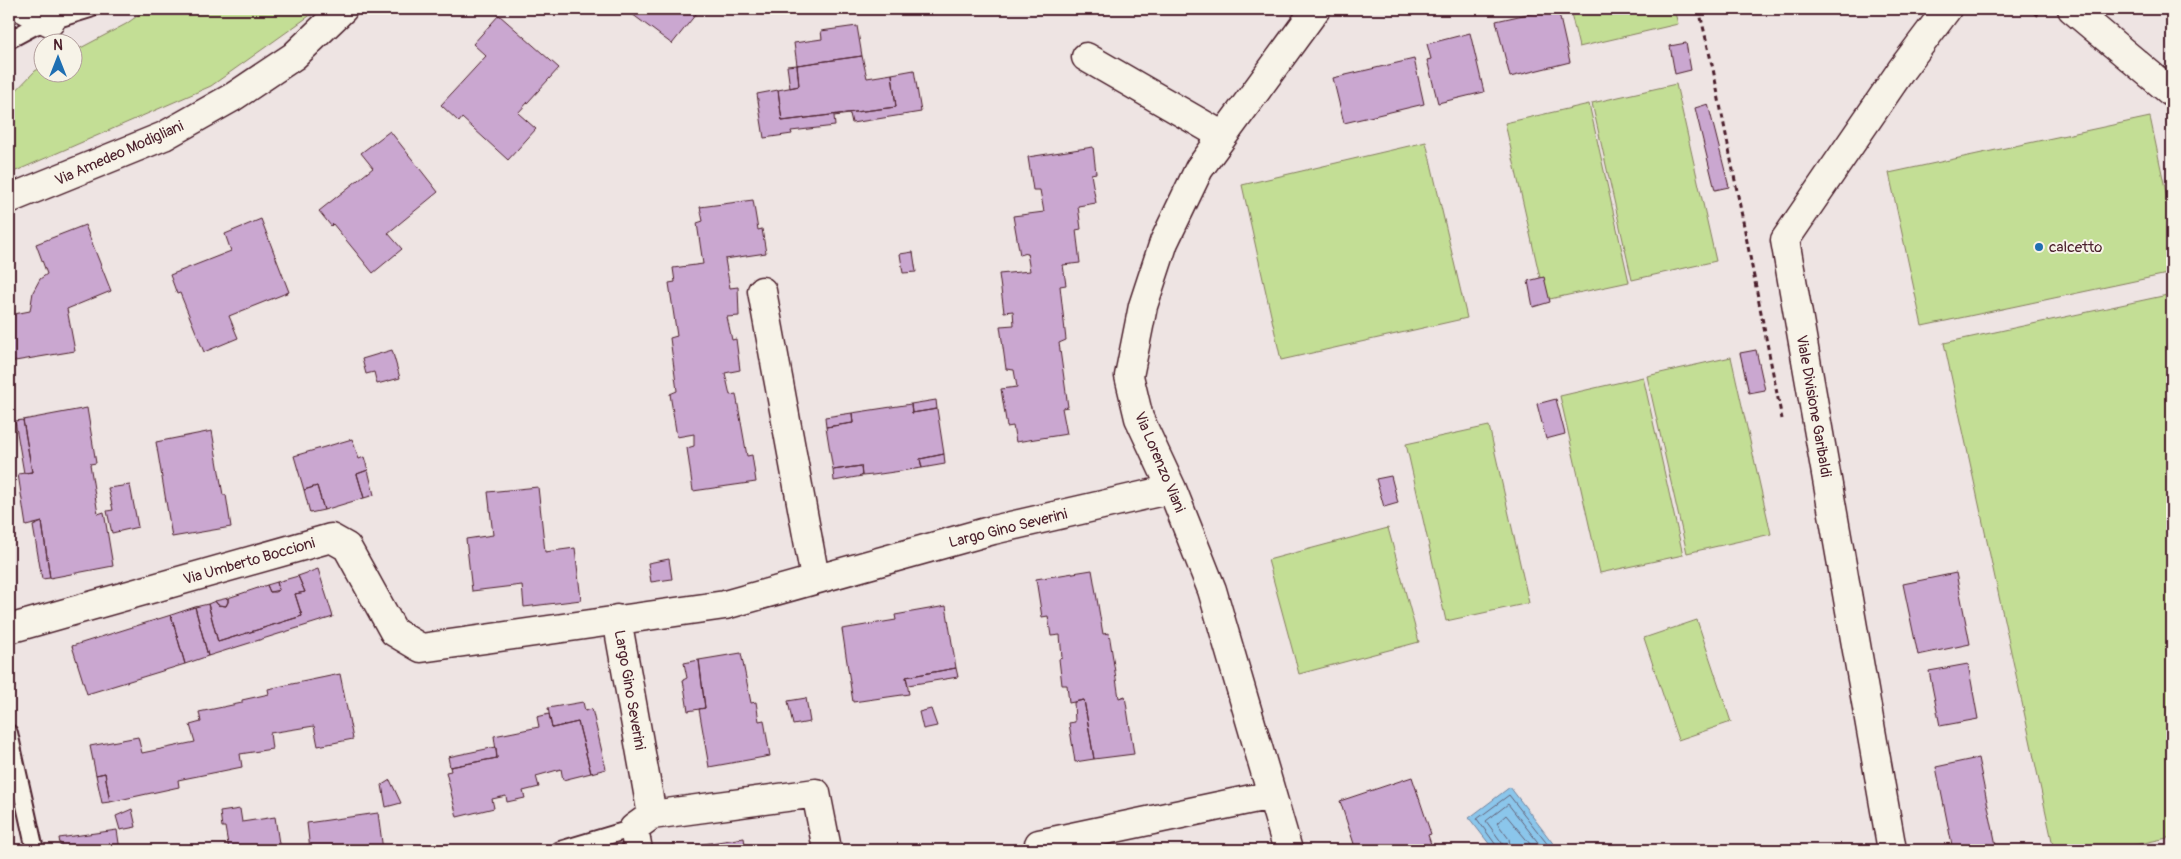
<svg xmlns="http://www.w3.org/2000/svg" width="2181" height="859" font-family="Pangolin,sans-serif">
<rect width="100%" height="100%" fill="#eee4e3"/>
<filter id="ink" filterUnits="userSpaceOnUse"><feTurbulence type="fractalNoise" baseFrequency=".02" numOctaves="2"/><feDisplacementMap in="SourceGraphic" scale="10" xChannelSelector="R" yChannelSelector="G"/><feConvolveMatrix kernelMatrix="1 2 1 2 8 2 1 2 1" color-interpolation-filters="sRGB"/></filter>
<g filter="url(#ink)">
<path fill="#c3de95" stroke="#867e60" d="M147,9h172l-108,77 -202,88v-76l26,-27 7,-4v5h30l1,-20 53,-28z
M1570,9h104l4,15 -99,23z
M1676,84l40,177 -84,19 -40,-177z
M1589,104l40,178 -84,18 -40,-177z
M2150,117l22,104v52l-250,53 -33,-153z
M1426,142l41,176 -186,42 -39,-175z
M2172,294v543l-61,13h-57l-110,-507z
M1731,357l40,177 -84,19 -40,-177z
M1643,377l40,178 -83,18 -40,-177z
M1489,426l40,177 -83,18 -40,-177z
M1388,528l31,114 -120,32 -31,-114z
M1697,620l34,102 -53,18 -34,-102z"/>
<path fill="#8bc6eb" stroke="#71839e" d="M1510,787l48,63h-64l-25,-32z"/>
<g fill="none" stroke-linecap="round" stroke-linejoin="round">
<path stroke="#646278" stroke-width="1" d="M1497,850l-1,-5 -19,-26 32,-24 43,55
M1504,850l-2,-7 -16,-22 22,-17 36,46
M1511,850l-2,-11 -12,-16 9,-8 29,35"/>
</g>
<path fill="#caa7d0" stroke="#4a1f2b" d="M630,9h70l-28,35 -44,-33z
M1550,9h8l12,53 -60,15 -14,-56z
M499,15l60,53 -41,45 18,16 -28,31 -46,-42 -3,4 -18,-17 45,-49 -13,-12z
M857,26l5,30 -65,9 -3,-22 28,-4 -1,-8z
M1470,33l14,59 -46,11 -11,-43 4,-1 -4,-15z
M1686,43l5,27 -16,4 -5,-28z
M862,56l5,22 25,-4 4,33 -114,14 -4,-31 21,-4 -2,-21z
M1414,59l10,45 -80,19 -11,-45z
M797,65l2,21 -9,2 -3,-22z
M914,70l7,42 -69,11 -2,-9 -16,2 1,10 -44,5 1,3 -28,4 -7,-44 21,-4 4,31 114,-14 -4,-33z
M1708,104l21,83 -14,3 -20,-82z
M390,131l48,61 -50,41 14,16 -29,24 -40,-49 -2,2 -12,-15 54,-43 -12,-15z
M1093,147l3,26 -5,1 5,29 -18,3 3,23 -5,1 4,33 -17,2 3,20 -6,1 6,54 -7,3 9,64 -6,1 5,26 -51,8 -3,-16 -6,1 -6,-38 16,-2 -3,-17 -8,-1 -6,-43 14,-1 -1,-14 -9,1 -5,-38 31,-3 -3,-18 -7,2 -7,-39 31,-4 -4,-22h-7l-5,-33z
M753,200l5,30 4,-1 4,24 -41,6 5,29 8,-1 1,29 -12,1 5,23 4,-1 4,31 -15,3 5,22 6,-1 11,62 5,-1 4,27 -63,9 -6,-43 7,-2v-12l-17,3 -7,-43 7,-3 -7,-53 7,-2 -8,-53 6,-1 -2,-14 30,-4 -6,-41 6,-2 -3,-14z
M261,219l28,73 -60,24 9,22 -34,14 -24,-59 -3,1 -7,-19 61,-24 -6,-17z
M85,225l26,66 -44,18 8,42 -66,11v-47l21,-4 3,-19 7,-13 7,-5 -11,-30z
M913,252l3,20 -13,1 -3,-19z
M1544,277l6,25 -17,5 -5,-26z
M392,350l8,28 -23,6 -3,-12 -8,2 -4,-15z
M1756,350l9,40 -16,3 -9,-40z
M1556,399l9,35 -19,5 -9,-35z
M936,400l1,9 -25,4 -1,-9z
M911,404l1,9 25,-4 7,45 -24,5 2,9 -49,7 -11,1 -1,-10 -28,4 -7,-43 27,-4 -1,-10z
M87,408l9,55 -6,1 8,50 6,-2 9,54 -63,12 -8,-56 -16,4 -8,-52 14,-2 -9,-52z
M852,413l1,10 -27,4 -1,-10z
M23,420l9,52 -8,1 -9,-52z
M212,431l11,64h3l5,32 -59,10 -16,-95z
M352,439l7,20 5,-2 4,13 -11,4 7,24 -40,12 -7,-24 -13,4 -10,-34z
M944,454l1,10 -23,4 -2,-9z
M861,466l1,10 -28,5 -1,-11z
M368,470l6,25 -10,3 -7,-24z
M1391,476l7,27 -14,4 -8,-28z
M130,485l8,42 -26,6 -5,-22 6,-1 -5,-22z
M317,486l7,24 -14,3 -6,-23z
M538,487l7,65 30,-4 6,52 -57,7 -2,-22 -50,6 -6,-52 27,-4 -5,-43z
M42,522l8,56 -8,1 -9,-53z
M669,559l3,20 -21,3 -3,-19z
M318,569l15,48 -125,39 -13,-49 13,-3 10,38 26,-8 58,-18 -7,-22 10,-2 -7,-16z
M1092,570l11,64 6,-1 10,65 6,-2 9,58 -40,5 -10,-59 -15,3 -2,-18h-5l-3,-26 3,-1 -2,-23 -9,1 -3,-20 -6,1 -6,-38z
M1956,573l14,71 -52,11 -15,-71z
M298,576l7,16 -10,2 7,22 -84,26 -10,-38 7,-3 3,4 8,1 2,-4v-4l39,-13 3,7h5l4,-2 -2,-8z
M277,582l2,8 -9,2 -3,-7z
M228,598v4l-2,4 -8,-1 -3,-4z
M946,606l10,62 -50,9 3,17 -56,8 -11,-73 54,-9 -1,-5z
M195,607l13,49 -23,8 -14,-49z
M171,615l14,49 -98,30 -15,-48z
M741,653l10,50 5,-1 3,19 5,-1 6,36 -61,11 -10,-58 6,-1 -6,-48z
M699,660l6,48 -17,3 -5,-31 4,-2 -3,-15z
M1968,664l10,55 -38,7 -11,-55z
M956,668l2,9 -50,8 -2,-8z
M340,674l13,65 -35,7 -4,-20 -44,7 2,16 -32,5 2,13 -64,13 1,7 -69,15 -5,-29 -9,2 -6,-29 48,-9 4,16 53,-11 -5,-17 11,-3 -2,-10 43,-9v-3l27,-6 -1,-5z
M806,698l4,24 -17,3 -5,-24z
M1084,700l10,59 -19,3 -6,-39 6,-1 -1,-20z
M583,702l2,9 7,-2 14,60 -15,4 -13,-51 -26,6 -4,-20z
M931,709l6,17 -14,3 -4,-17z
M549,714l3,14 26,-6 13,51 -28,7 -2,-11 -25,7 3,11 -16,4 2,7 -18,4 -1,-6 -14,3 2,9 -37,9 -11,-45 5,-1 -1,-4 47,-9 -3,-22 45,-9 -2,-10z
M496,747l1,11 -47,9 -2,-10z
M1978,758l19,92h-44l-17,-83z
M105,773l5,29 -8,1 -6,-28z
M1412,777l19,57 -3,1 5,15h-77l-16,-49z
M390,780l11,23 -15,4 -4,-22z
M132,809l4,18 -16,3 -4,-14z
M240,809l2,13 33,-5 5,33h-51l-4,-23h-3l-2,-15z
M378,813l5,37h-73l-3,-27z
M117,830l3,20h-59l-2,-12z
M744,838l2,12h-55l-1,-4z"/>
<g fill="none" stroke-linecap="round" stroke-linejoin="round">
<defs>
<path id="service" d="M9,40l26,-14 55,-17
M9,733l26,117
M560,850l74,-22"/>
<path id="minor" d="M25,9l25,13
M2072,9l100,84
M1086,57l137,79
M9,199l155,-63 69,-39 61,-41 49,-47
M762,291l53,287
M617,619l35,196 164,-22 11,56
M9,629l322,-91 16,9 47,85 27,16 304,-43 268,-75 179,-41
M1039,844l232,-49
M638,850l-4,-22 18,-13
M1288,850l-76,-260 -40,-101 -33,-71 -10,-42 14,-70 21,-64 35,-73 117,-160
M1892,850l-107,-610 117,-171 45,-60"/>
</defs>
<use href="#service" stroke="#4a1f2b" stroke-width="20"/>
<use href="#minor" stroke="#4a1f2b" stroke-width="31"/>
<path stroke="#4a1f2b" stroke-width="3" stroke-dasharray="5 4" stroke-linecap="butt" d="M1699,9l14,60 69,350
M2026,9l16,8"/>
<use href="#service" stroke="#f7f3e8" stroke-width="16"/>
<use href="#minor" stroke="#f7f3e8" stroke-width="28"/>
</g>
</g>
<circle fill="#1f6fb2" stroke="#f7f3e8" stroke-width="2" cx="2039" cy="247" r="5"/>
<g text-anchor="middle" stroke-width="4" stroke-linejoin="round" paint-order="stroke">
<g font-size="15" fill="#4a1f2b" stroke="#f7f3e8">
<text transform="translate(119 153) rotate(-24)" y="5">Via Amedeo Modigliani</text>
<text transform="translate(1814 406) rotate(80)" y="5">Viale Divisione Garibaldi</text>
<text transform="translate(1160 462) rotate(67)" y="5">Via Lorenzo Viani</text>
<text transform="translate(1008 528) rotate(-14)" y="5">Largo Gino Severini</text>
<text transform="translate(249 561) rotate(-16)" y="5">Via Umberto Boccioni</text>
<text transform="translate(630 690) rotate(80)" y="5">Largo Gino Severini</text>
</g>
<g font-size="15" fill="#4a1f2b" stroke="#f7f3e8" text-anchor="start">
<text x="2049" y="252">calcetto</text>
</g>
</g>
<rect width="2181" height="859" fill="none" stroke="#f7f3e8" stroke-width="30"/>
<rect x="15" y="15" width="2151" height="829" fill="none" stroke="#4a1f2b" stroke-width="2" filter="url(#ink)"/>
<g transform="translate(58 58)"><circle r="24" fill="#f7f3e8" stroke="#b29e9c"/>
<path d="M0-4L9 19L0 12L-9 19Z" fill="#1f6fb2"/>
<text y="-8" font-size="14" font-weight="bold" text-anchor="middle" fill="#4a1f2b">N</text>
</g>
</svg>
